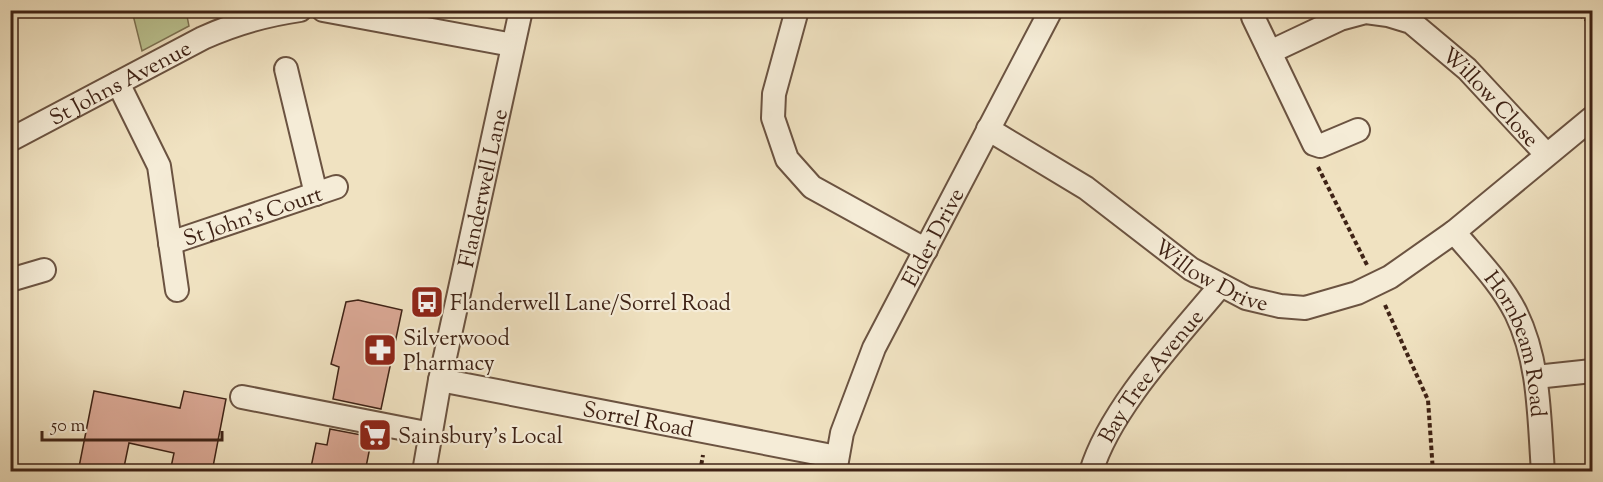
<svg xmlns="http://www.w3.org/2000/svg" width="1603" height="482" font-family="'Sorts Mill Goudy',serif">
<rect width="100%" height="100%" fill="#f0e2c1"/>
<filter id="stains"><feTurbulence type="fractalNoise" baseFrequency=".00333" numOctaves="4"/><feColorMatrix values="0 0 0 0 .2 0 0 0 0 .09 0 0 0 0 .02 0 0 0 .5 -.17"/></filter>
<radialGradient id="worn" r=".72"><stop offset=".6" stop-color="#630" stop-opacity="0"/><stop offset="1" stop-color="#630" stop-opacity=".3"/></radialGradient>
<path fill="#bbc391" stroke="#7d7354" stroke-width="1.5" d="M132,11h54l3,15 -47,25z"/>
<path fill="#daa895" stroke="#3f2316" stroke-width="1.5" d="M358,300l44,10 -21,99 -48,-10 6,-32 -8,-3 15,-62z
M94,391l86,17 4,-17 42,8 -14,73h-42l4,-19 -45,-10 -6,29h-45z
M330,429l42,8 -7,35h-55l6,-29 11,2z
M40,465l35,7h-36z"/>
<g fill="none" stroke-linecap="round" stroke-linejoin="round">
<defs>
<g id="minor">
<path d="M323,10l190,35"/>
<path d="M797,10l-23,84 -1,24 14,41 25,28 114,63"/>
<path d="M1253,17l61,127 6,2 38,-16"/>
<path id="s1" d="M1270,52l70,-33 26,-7 22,3 23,7 56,47 79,85"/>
<path d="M286,69l30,125"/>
<path d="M118,83l41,83 18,124"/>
<path id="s2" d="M988,129l98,59 105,81 55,29 34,8 25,2 52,-15 33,-16 64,-45 138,-114"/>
<path id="s3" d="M10,140l193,-102c31,-14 62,-23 97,-28"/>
<path id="s4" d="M1454,232c22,26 47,51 62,81 24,49 23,105 27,159"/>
<path id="s5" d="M170,243l166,-56"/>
<path d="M10,280l34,-10"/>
<path d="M1536,377l56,-6"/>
<path id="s6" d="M440,380l397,77"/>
<path d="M242,397l189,37"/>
<path id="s7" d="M424,472l16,-92 81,-370"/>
<path id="s8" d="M835,472l7,-39 32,-85 177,-338"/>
<path id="s9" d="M1091,472c19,-64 87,-135 130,-187"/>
</g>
</defs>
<use href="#minor" stroke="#6b5341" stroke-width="26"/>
<path stroke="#3f2316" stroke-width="4" stroke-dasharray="4.5 3" stroke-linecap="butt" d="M1573,10l19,14
M1318,167l49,98
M1385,305l43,95 5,72
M700,472l3,-17"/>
<use href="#minor" stroke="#f5ecd7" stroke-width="22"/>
</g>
<defs>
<symbol id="bus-square" viewBox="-11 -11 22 22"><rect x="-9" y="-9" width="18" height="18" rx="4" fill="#8f2418" stroke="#f5ecd7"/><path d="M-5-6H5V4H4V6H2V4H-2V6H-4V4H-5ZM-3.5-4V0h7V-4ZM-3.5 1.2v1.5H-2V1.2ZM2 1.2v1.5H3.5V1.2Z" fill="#fff"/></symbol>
<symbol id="pharmacy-square" viewBox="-11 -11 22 22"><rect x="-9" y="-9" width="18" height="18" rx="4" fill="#8f2418" stroke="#f5ecd7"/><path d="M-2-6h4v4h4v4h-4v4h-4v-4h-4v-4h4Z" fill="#fff"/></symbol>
<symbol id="supermarket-square" viewBox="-11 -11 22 22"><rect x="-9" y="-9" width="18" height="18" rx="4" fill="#8f2418" stroke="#f5ecd7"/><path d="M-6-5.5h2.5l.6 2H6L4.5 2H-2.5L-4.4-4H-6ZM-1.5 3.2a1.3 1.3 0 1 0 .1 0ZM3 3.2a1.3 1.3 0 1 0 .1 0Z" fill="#fff"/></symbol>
</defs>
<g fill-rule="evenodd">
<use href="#bus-square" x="408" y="283" width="38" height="38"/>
<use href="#pharmacy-square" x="361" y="331" width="38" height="38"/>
<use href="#supermarket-square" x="356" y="416" width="38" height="38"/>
</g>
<g text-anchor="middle" stroke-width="4.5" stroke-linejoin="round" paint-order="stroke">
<g font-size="22" fill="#3f2316" stroke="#f5ecd7">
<text dy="8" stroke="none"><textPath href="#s3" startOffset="124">St Johns Avenue</textPath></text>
<text dy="8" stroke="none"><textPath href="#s1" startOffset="260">Willow Close</textPath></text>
<text dy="8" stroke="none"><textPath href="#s7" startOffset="290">Flanderwell Lane</textPath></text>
<text dy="8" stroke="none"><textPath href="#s5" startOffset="87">St John's Court</textPath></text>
<text dy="8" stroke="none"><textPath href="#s8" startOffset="256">Elder Drive</textPath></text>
<text dy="8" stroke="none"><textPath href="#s2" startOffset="268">Willow Drive</textPath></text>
<text dy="8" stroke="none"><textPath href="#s4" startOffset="132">Hornbeam Road</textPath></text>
<text dy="8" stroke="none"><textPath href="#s9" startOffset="114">Bay Tree Avenue</textPath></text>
<text dy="8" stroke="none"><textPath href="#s6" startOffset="202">Sorrel Road</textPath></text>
</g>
<g font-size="22" fill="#3f2316" stroke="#f5ecd7" text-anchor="start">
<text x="450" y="310">Flanderwell Lane/Sorrel Road</text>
<text x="403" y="345">Silverwood<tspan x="403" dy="25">Pharmacy</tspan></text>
<text x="398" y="443">Sainsbury's Local</text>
</g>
</g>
<rect width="1603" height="482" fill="none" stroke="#f0e2c1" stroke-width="36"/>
<rect x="12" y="12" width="1579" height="458" fill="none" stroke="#3f2316" stroke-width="3"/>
<rect x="18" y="18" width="1567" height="446" fill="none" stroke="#3f2316" stroke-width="1.5"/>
<path d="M42 431v9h180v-9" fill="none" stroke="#3f2316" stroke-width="3"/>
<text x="51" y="431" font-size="18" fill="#3f2316" stroke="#f5ecd7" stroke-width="4.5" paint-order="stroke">50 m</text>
<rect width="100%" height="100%" filter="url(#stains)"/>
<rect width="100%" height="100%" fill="url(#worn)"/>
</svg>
